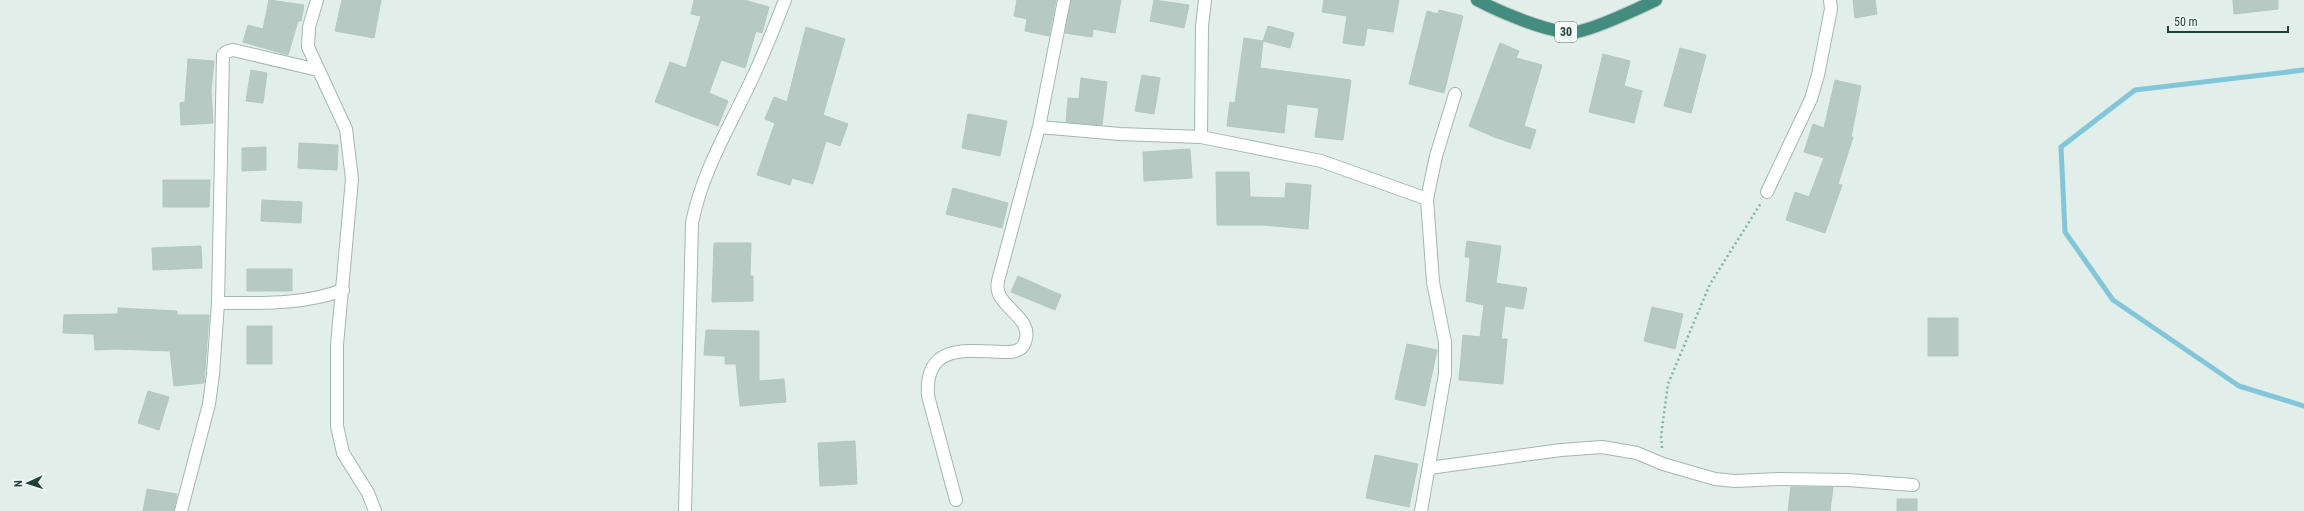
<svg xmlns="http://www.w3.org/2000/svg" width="2304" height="511" font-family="'Roboto Condensed',sans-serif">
<rect width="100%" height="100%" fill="#e1eee9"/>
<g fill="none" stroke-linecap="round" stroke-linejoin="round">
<path stroke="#83c6d9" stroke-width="5" d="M2304,70l-169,20 -74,57 4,85 48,68 126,86 65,20"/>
</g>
<path fill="#b6c9c2" stroke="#b3c8c0" d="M269,0l35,5 -3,16h-3l-10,34 -45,-13 5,-17 15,4z
M342,0h39l-7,38 -39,-7z
M694,0h50l25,7 -7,26 -6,-2 -11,37 -24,-8 -12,33 19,8 -10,25 -63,-24 15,-40 16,6 15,-52 -10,-2z
M1017,0h39l-7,36 -24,-5 2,-12 -13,-3z
M1071,0h50l-6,33 -22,-4 -1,8 -27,-4z
M1154,0l35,5 -5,23 -34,-7z
M1324,0h75l-6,32 -26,-4 -3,18 -21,-3 4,-27 -25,-4z
M1853,0h22l2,14 -22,4z
M2233,0h45v9l-44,5z
M1439,10l24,6 -19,77 -35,-9 18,-73 11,3z
M1268,26l26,7 -4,15 -27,-7z
M806,27l39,12 -22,76 25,9 -8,22 -14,-5 -13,43 -21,-6 -2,7 -33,-10 18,-52 -10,-4 9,-22 13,5z
M1244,38l19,3 -3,27 91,12 -8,60 -28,-3 4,-29 -32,-4 -3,29 -57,-7 3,-24 5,1z
M1500,43l19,8 -3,7 26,7 -18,61 12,4 -6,19 -36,-12 -25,-11z
M1680,48l26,7 -15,58 -27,-7z
M1603,54l27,7 -6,25 18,5 -8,32 -45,-11z
M188,59l26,2 -3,30 2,32 -32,2 -1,-22 5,-1z
M251,70l16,3 -4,30 -17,-2z
M1142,75l18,3 -6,36 -19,-3z
M1081,78l26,4 -5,43 -36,-3 2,-24 11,1z
M1835,80l26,6 -10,51h2l-15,47 4,1 -17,48 -39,-13 9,-28 14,5 15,-39 -20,-6 9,-28 11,4z
M968,114l39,7 -7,35 -38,-8z
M299,143l39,2 -1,25 -39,-2z
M266,147v23l-24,1v-23z
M1190,149l2,29 -48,3 -1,-29z
M1216,172h33l1,25 35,1 1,-15 25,2 -3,44 -45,-4h-46z
M163,180h47l-1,27h-46z
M953,188l55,15 -6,25 -56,-14z
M262,200l40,2 -1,21 -40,-2z
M1467,241l34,5 -5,37 31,5 -4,21 -18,-3 -4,33h6l-4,45 -44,-4 4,-45 17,2 4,-32 -18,-4 4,-41 -1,-3h-4z
M714,243h37l-1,33h3v25l-41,1z
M201,246l1,22 -49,2 -1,-22z
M247,269h45v22h-45z
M1018,276l43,19 -6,15 -44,-18z
M1652,307l31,7 -8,35 -31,-8z
M118,308l59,3v4h32l-5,68 -30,3 -4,-35 -54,-2 -21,1 -1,-16 -31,-1 1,-18 54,-1z
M1928,318h30v38h-30z
M247,326h25v38h-25z
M706,330l53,1v50l25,-2 2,23 -46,4 -4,-42h-11v-8l-21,-1z
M1407,344l30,6 -12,56 -30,-7z
M148,391l21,6 -10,33 -21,-7z
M855,441l2,43 -37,2 -2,-43z
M1375,455l43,9 -9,43 -43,-9z
M1791,487h42l-3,24h-42z
M147,489l30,5 -3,17h-31z
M1897,499h20v12h-20z"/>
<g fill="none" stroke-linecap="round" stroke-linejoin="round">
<defs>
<path id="minor" d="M317,0l-8,27 -1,20 38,82 6,50 -15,166v81l6,27 25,40 7,18
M1039,127l81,7 81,3 120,24 106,38
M1201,137l1,-111 3,-26
M1767,192l44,-93 7,-24 13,-66 -1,-9
M218,303c42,0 85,2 125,-13
M1429,468l132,-18 41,-3 35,6 26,11 52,15 20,2 44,-2 69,1 65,5
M956,500l-28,-104c-4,-56 43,-44 83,-44 6,-1 12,-3 14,-10 8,-20 -17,-31 -25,-46 -3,-5 -3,-10 -2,-15l41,-154 25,-127
M181,511l28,-107 4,-30 5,-71 5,-248 3,-3 7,-2 85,20
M685,511l7,-288c11,-56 42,-103 65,-155 10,-22 19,-45 28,-68
M1421,511l24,-137v-32l-12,-60 -6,-83 9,-43 19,-62"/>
<path id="trunk" d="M1477,0c21,11 75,35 99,32 22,-4 59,-22 80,-32"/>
</defs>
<use href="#minor" stroke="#a3b7b1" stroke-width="14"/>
<use href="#trunk" stroke="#c0cac8" stroke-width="14"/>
<path stroke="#7eb5a7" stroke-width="2.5" stroke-dasharray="2 3" stroke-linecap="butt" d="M1662,448l-1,-12 7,-52 42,-100 51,-81"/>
<use href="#minor" stroke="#fff" stroke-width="12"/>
<use href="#trunk" stroke="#448c80" stroke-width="12"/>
</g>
<g text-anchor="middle" stroke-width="3" stroke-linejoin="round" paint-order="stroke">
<rect fill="#f2f9f6" stroke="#5e7872" stroke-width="1" x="1555" y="22" width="22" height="20" rx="3"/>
<g font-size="12" font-weight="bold" fill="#1f413a">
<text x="1566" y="36">30</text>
</g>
</g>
<g transform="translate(28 483) rotate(267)" stroke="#f2f9f6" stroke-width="3" paint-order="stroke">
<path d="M0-3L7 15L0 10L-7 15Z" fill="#1f413a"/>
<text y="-6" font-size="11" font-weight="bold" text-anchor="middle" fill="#1f413a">N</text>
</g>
<path d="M2168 26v6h120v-6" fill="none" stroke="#1f413a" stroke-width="2"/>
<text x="2174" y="26" font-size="12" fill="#1f413a" stroke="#f2f9f6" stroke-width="3" paint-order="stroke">50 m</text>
</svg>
